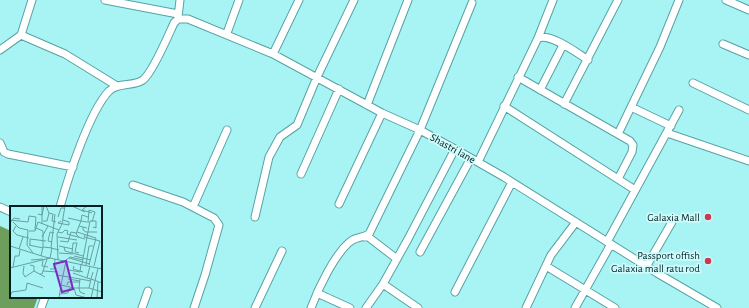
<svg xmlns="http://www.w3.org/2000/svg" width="749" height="308" font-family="'Alegreya Sans',sans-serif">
<rect width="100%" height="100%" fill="#a8f4f5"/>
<path fill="#6d9e5c" d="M0,226l11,5v66h27l-4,11h-34z"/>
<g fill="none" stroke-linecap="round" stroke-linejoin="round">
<defs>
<path id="street" d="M32,0l-11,35 44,19 52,32
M105,0l73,14
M726,0l23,10
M178,17l2,-17
M227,33l12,-33
M538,38l15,-38
M723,44l26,11
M0,50l21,-15
M273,54l26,-54
M518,77l112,64 3,4 -1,7 -14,27
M693,83l56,27
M540,90l23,-45
M564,104l54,-104
M367,105l41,-105
M504,106l131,84
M631,107l40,19
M667,133l82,28
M618,134l42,-87 19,-47
M0,143l4,9 4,2 65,13
M478,162l60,-124c13,-5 39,15 50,22
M301,174l38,-85
M133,185l50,17 31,16 5,7 -14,50 -11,33
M339,204l43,-91
M0,207l11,5
M60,207c8,-29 29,-95 49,-116 9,-9 24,-4 34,-11 10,-8 25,-44 31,-57l4,-4h10l85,35 109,59 38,17 35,19 49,28 153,96 60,35
M193,207l34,-77
M255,217l14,-60 11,-20 17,-12 20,-48 37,-77
M365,237l2,-1 30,23
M607,242l72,-132
M420,252l51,-94
M546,266l69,42
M646,267l26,-45
M383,284l35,24
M455,292l57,-110
M317,293l33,15
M41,308l4,-11
M142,308l6,-17
M255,308l27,-57
M311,308c7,-19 24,-55 40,-67 5,-4 12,-3 18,-7l51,-104 52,-127
M366,308l17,-24 25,-45 47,-90
M526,308l25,-53 25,-33
M575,308l36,-64"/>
</defs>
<use href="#street" stroke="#57a2a4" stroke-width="9"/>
<use href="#street" stroke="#fff" stroke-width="7"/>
</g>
<g fill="#ca394d" stroke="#cffbfc" stroke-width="1.5">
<circle cx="708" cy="217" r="4"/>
<circle cx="708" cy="261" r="4"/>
</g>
<g text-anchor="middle" stroke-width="3.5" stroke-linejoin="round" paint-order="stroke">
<g font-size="11" fill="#012122" stroke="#cffbfc">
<text transform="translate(453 148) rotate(29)" y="4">Shastri lane</text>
</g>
<g font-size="11" fill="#012122" stroke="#cffbfc" text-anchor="end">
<text x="700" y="221">Galaxia Mall</text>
<text x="700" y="259">Passport offish<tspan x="700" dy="13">Galaxia mall ratu rod</tspan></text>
</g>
</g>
<g transform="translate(10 206)">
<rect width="92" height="92" fill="#a8f4f5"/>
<path fill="none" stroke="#65a0a1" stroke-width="1" d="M32,0v18M62,0l13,6M77,0l-5,4 10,3M39,7l4,1 -1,7 4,1M28,8l4,1 2,-9M45,8l-4,34 8,2M48,11l3,-9h3M58,12l13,3 1,-6 6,2M0,14l18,2 1,-6 7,1 -1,13M33,15h4l2,-8 -3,-7M51,15l-3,2 11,2v-3l-6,-2M3,16l6,6 9,2 -1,15 6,8M0,17l4,-5 6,1M78,17l1,-13 6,2 -3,10M6,20l-3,5 4,4 12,3M73,21v3l3,2h11M26,22l7,3v16M77,22l-8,-2 2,-5 6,1M19,25h6l3,-9 21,8M48,26l4,1 3,-3 3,1 -1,3 18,5M67,26l19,6 -7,27M75,29l-1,2 16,4 -6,25M32,31l6,-11M48,31l19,3M69,31l-3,-3 3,-8M50,35l8,1 3,-10 5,1M42,36l-4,-1 2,-9 4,1M67,37l-2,9 4,1M19,39l14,3M20,39v-6l16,2M0,40l35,11 57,12M49,40l14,3M54,41l1,4 18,5M9,43l4,-12M49,47l14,1M62,47l1,-10h4M31,50l2,-9 9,1M64,50l17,4M59,52l21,6M21,54l12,-1M33,54l-1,6 6,1M48,54l-1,-26 5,-10 3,-18M56,54l4,-3 13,3M56,55l-5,24 13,3 2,7 11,3M72,58l8,-43h6v7l-3,-1M20,59l4,1v5l11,6M76,59l3,-19h4M14,60l-1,7 2,4 9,-6M64,60l-1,3 10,3M80,60l-3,12 4,1 2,-7M3,61l2,-11h4l1,-6M0,62l40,-10 2,-10M40,63h4l1,-10M59,64l11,2 1,-8M33,65l15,1M63,67l14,5M30,68h2l5,-15M47,69l23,4M58,73l12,2M92,77l-11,-4 -2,9 13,4M57,79l1,-3h12M64,82h5l1,4 5,2M79,82h-10l1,-9 11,2M50,88l8,-1 2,-5M0,90l2,-4 14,-2 1,-7 16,5M49,92l2,-13M81,92l7,-30M87,92l1,-16"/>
<path fill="#7b2cbf" fill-opacity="0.15" stroke="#7b2cbf" stroke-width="2" d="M56,55l7,28 -11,3 -8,-28z"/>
<rect width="92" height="92" fill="none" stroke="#012122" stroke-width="2"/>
</g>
</svg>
